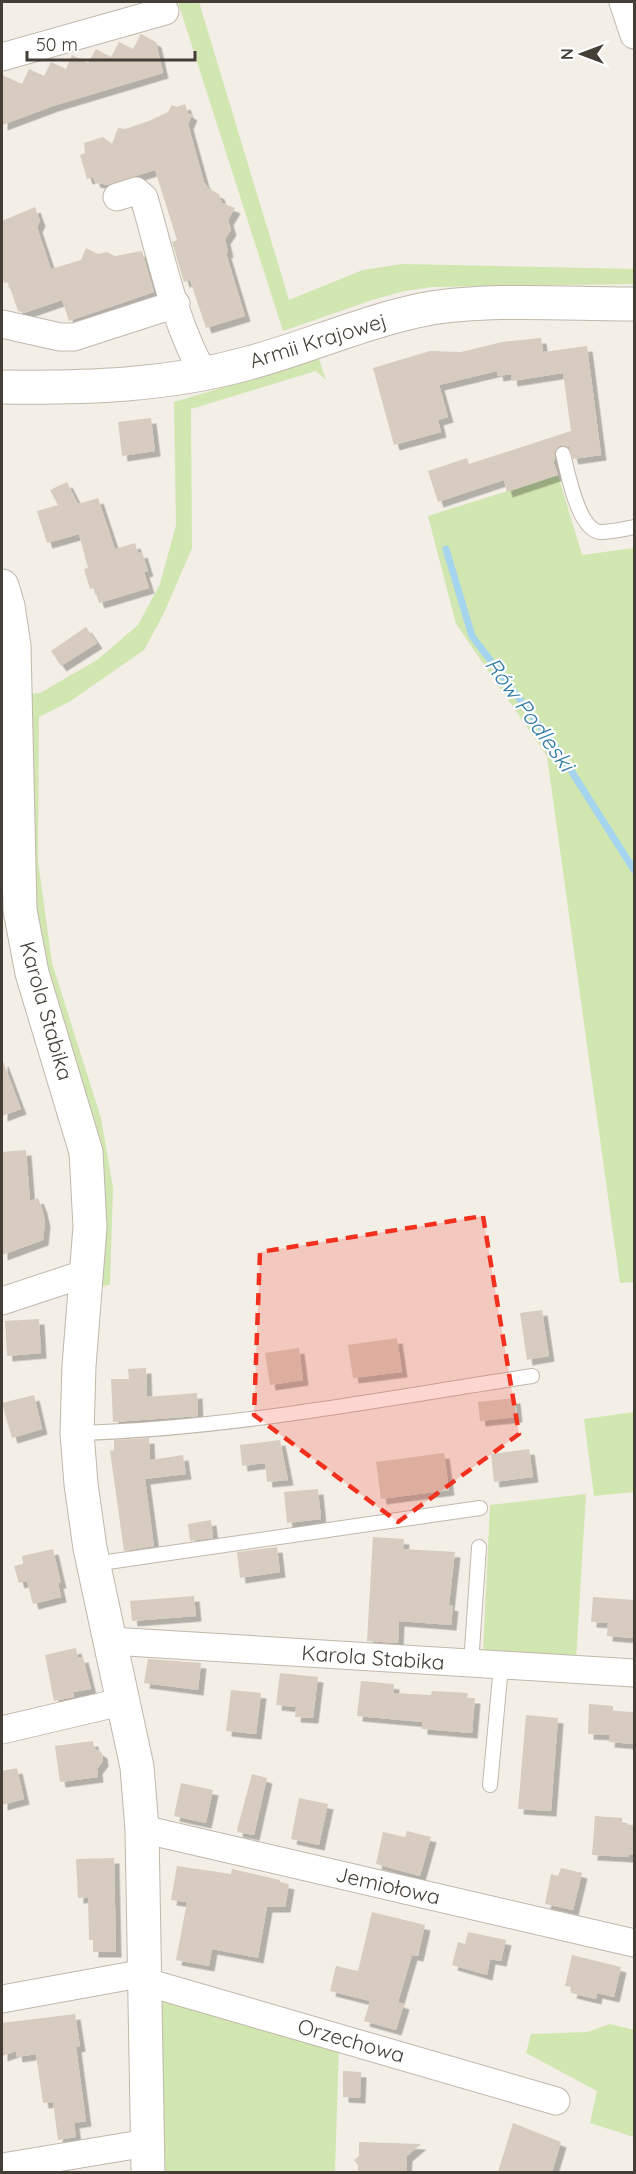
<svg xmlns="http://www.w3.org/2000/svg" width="636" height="2174" font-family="Quicksand,sans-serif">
<defs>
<filter id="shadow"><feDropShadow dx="5.5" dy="5.5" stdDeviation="0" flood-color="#0004"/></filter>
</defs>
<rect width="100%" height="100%" fill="#f3eee6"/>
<path fill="#d1e6b0" d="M178,2h21l90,298 74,-30 39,-6 232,5v15l-202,3 -28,4 -32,9 -89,31z
M319,359l7,21 -10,-9 -125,38 1,139 -28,65 -20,37 -75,52 -30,15 -1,144 14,102 49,155 12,70 -3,97 -14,2 -66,-395 -4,-198 14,-1 57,-33 41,-35 22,-41 16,-59 -2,-123z
M558,475l24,80 52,-7v734l-14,1 -73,-527 -91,-132 -28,-108z
M634,1412v80l-40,4 -10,-77z
M586,1494l-10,166 -93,-6 7,-149z
M157,1993l182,52 -4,127h-174z
M610,2024l24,6v107l-44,-14 7,-32 -71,-38 5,-19 56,-2z"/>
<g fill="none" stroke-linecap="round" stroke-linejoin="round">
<path stroke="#a4d4ee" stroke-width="7" d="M446,549l26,87 84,111 78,123"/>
</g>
<path fill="#d7ccbf" filter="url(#shadow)" d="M141,34l15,8 7,31 -110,33 -51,19v-50l20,9 7,-15 15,7 7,-14 15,7 6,-14 16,8 8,-14 15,8 8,-15 14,7z
M185,104l3,9 4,2 -4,9 16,58 5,7 10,5 3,9 13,5 -7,12 3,10 -6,9 3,13 -2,1 19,63 -39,12 -16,-48 -6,2 -12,-40 5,-2 -22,-70 -48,15 -12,-3 -2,-5 -6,2 -7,-24 5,-2 -1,-10 19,-6 9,7 6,-16 7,1 24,-8 19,-9 4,-7 5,2z
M35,207l5,14 -3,6 14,42 30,-9 5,-12 12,6 9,-2 8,4 27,-5 12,41 -85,29 -7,-21 -38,13 -6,-2 -10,-29 -4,1 -2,-9v-53z
M541,338l2,14 44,-6 14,109 -28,4 -4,-12 -9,-2 -5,6v10h-2l5,14 -51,17 -3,-12 -66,22 -10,-31 39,-13 2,6 102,-33 -8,-58 -51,8 -1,-7 -13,2 -1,-5 -58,14 9,32 -10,3 3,12 -47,13 -21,-77 57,-17 31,1 41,-10z
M151,418l4,33 -33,5 -4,-34z
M67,482l11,22 20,-6 17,51 20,-6 3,10 4,-1 6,19 -4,1 5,16 -50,15 -5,-15 -4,1 -6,-20 4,-1 -9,-34 -32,9 -10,-32 21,-6 -8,-15z
M86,627l11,16 -36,23 -10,-15z
M3,1061l18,48 -19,7v-54z
M26,1150l4,51 8,-3 4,10 3,14 -2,18 -41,15v-103z
M542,1310l7,46 -22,4 -7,-47z
M39,1319l2,34 -34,3 -2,-35z
M397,1338l5,34 -49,6 -5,-33z
M299,1348l4,32 -33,5 -5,-32z
M146,1368l1,29 50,-4 1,23 -85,6 -2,-43h18l-1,-10z
M34,1395l8,34 -30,9 -10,-35z
M515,1398l2,19 -37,4 -2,-19z
M149,1438l1,22 33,-5 3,19 -41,5 9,67 -30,5 -14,-100 4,-1v-10z
M280,1440l8,40 -21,2 -2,-19 -23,3 -2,-21z
M529,1449l4,28 -39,5 -3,-28z
M444,1453l5,37 -68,9 -5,-37z
M318,1489l3,30 -34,4 -3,-31z
M211,1520l2,18 -23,3 -2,-17z
M373,1537l31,2 -1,10 52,3 -6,53 4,1 -2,19 -52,-4 -1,22 -31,-2z
M277,1547l3,25 -40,6 -3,-26z
M53,1549l8,34h-3l3,14 -28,7 -6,-23 -8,2 -5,-17 9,-2 -1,-8z
M194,1596l2,20 -64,5 -2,-20z
M593,1597l41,3v38l-27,-2 1,-13 -17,-1z
M76,1648l2,10 5,-1 8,32 -18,3 1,5 -20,4 -9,-46z
M148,1659l53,4 -3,27 -54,-7z
M280,1673l38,4 -5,41 -18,-1 1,-10 -20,-2z
M361,1681l33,3 -1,9 38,2 1,-4 36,2 -1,5h8l-3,35 -50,-4v-7l-65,-6z
M231,1690l30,3 -5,41 -30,-3z
M589,1704l24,2v5l21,1v32l-25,-2 1,-7 -22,-1z
M526,1715l32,3 -7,93 -33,-2z
M93,1741l1,7 8,5 1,8 -6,8 1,8 -38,5 -5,-36z
M17,1768l7,31 -22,6v-34z
M252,1774l15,4 -13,57 -16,-3 -1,-2z
M181,1783l32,7 -7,33 -32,-7z
M299,1798l29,6 -9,41 -28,-6z
M595,1816l27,2v6l12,1v30l-5,-1 -1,3 -36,-2z
M407,1831l24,6 -11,39 -44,-12 7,-32 22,5z
M114,1858l2,94h-23v-12h-4l-1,-43 -10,1 -2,-39z
M177,1866l54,8 1,-5 48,11v2l9,2 -4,23h-18l-9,51 -46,-9 -3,17 -33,-6 11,-58 -16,-2z
M561,1868l21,5 -9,37 -28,-6 6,-30 7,2z
M372,1912l53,13 -7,31 -6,-1 -14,47 6,2 -8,26 -32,-9 6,-20 -40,-10 6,-25 22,5z
M468,1932l38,8 -5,21 -11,-2 -3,16 -35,-10 6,-23 7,2z
M572,1955l49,12 -7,30 -17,-4 -1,6 -25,-6 2,-6 -8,-1z
M75,2014l5,32 -4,1 10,74 -12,2 2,14 -18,3 -5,-38 -10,1 -7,-49 -19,3 -1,-6 -14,5v-33z
M343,2071l18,1 -1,26 -17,-1z
M513,2123l48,19 -9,30h-54z
M359,2142l62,2 -14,12 -1,16h-48v-7l-4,-5 5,-4z"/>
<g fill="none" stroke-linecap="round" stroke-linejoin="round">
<defs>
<path id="service" d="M563,454c5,19 15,77 38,78 11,0 23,-3 33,-5
M77,1433c153,-4 304,-34 455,-57
M94,1564l386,-56
M471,1664l8,-117
M490,1785l11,-119"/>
<path id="minor" d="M623,2l11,33
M2,57l163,-46
M117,197l19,-6 8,7c16,54 31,128 60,176
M2,324l58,13h14l102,-33
M2,1301l85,-28
M111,1641l523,32
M2,1730l123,-29
M142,1829l492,114
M146,1982l410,119
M2,1999l143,-26
M2,2167l145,-24"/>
<path id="tertiary" d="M2,387c84,1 165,-1 247,-24 59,-16 116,-42 177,-54 63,-11 144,-5 208,-5
M2,586l6,20 6,40 6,264 12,63 54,179 4,75 -11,139 -2,67 4,51 9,64 47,219 5,62 6,343"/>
</defs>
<use href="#service" stroke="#c1b8ac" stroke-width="16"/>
<use href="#minor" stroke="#c1b8ac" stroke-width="29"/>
<use href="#tertiary" stroke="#c1b8ac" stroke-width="35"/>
<use href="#service" stroke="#fff" stroke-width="14"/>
<use href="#minor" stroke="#fff" stroke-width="27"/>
<use href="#tertiary" stroke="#fff" stroke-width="33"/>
</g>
<path fill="#f3301d" fill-opacity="0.2" stroke="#f3301d" stroke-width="4.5" stroke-dasharray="12 8" stroke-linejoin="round" d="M483,1216l36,218 -121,88 -144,-107 6,-163z"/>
<g text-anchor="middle" stroke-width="4.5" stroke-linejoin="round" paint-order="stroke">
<g font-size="21" fill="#453e36" stroke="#fff">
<text transform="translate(318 341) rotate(-17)" y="7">Armii Krajowej</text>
<text transform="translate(46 1011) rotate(74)" y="7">Karola Stabika</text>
<text transform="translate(373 1658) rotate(4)" y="7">Karola Stabika</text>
<text transform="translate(388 1886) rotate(13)" y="7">Jemiołowa</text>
<text transform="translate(351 2041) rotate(16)" y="7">Orzechowa</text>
</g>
<g font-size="22" font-style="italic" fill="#307ba6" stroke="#fff">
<text transform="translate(530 714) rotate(54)" y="8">Rów Podleski</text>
</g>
</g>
<rect width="636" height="2174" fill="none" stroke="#453e36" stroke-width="6"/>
<g transform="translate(582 54) rotate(270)" stroke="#ffffff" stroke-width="4.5" paint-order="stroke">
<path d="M0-4.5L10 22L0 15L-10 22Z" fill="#453e36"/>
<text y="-9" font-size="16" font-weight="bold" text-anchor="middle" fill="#453e36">N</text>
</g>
<path d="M27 51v9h168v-9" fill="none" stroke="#453e36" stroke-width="3"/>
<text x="36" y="51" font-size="18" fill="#453e36" stroke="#ffffff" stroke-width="4.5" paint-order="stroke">50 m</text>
</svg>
